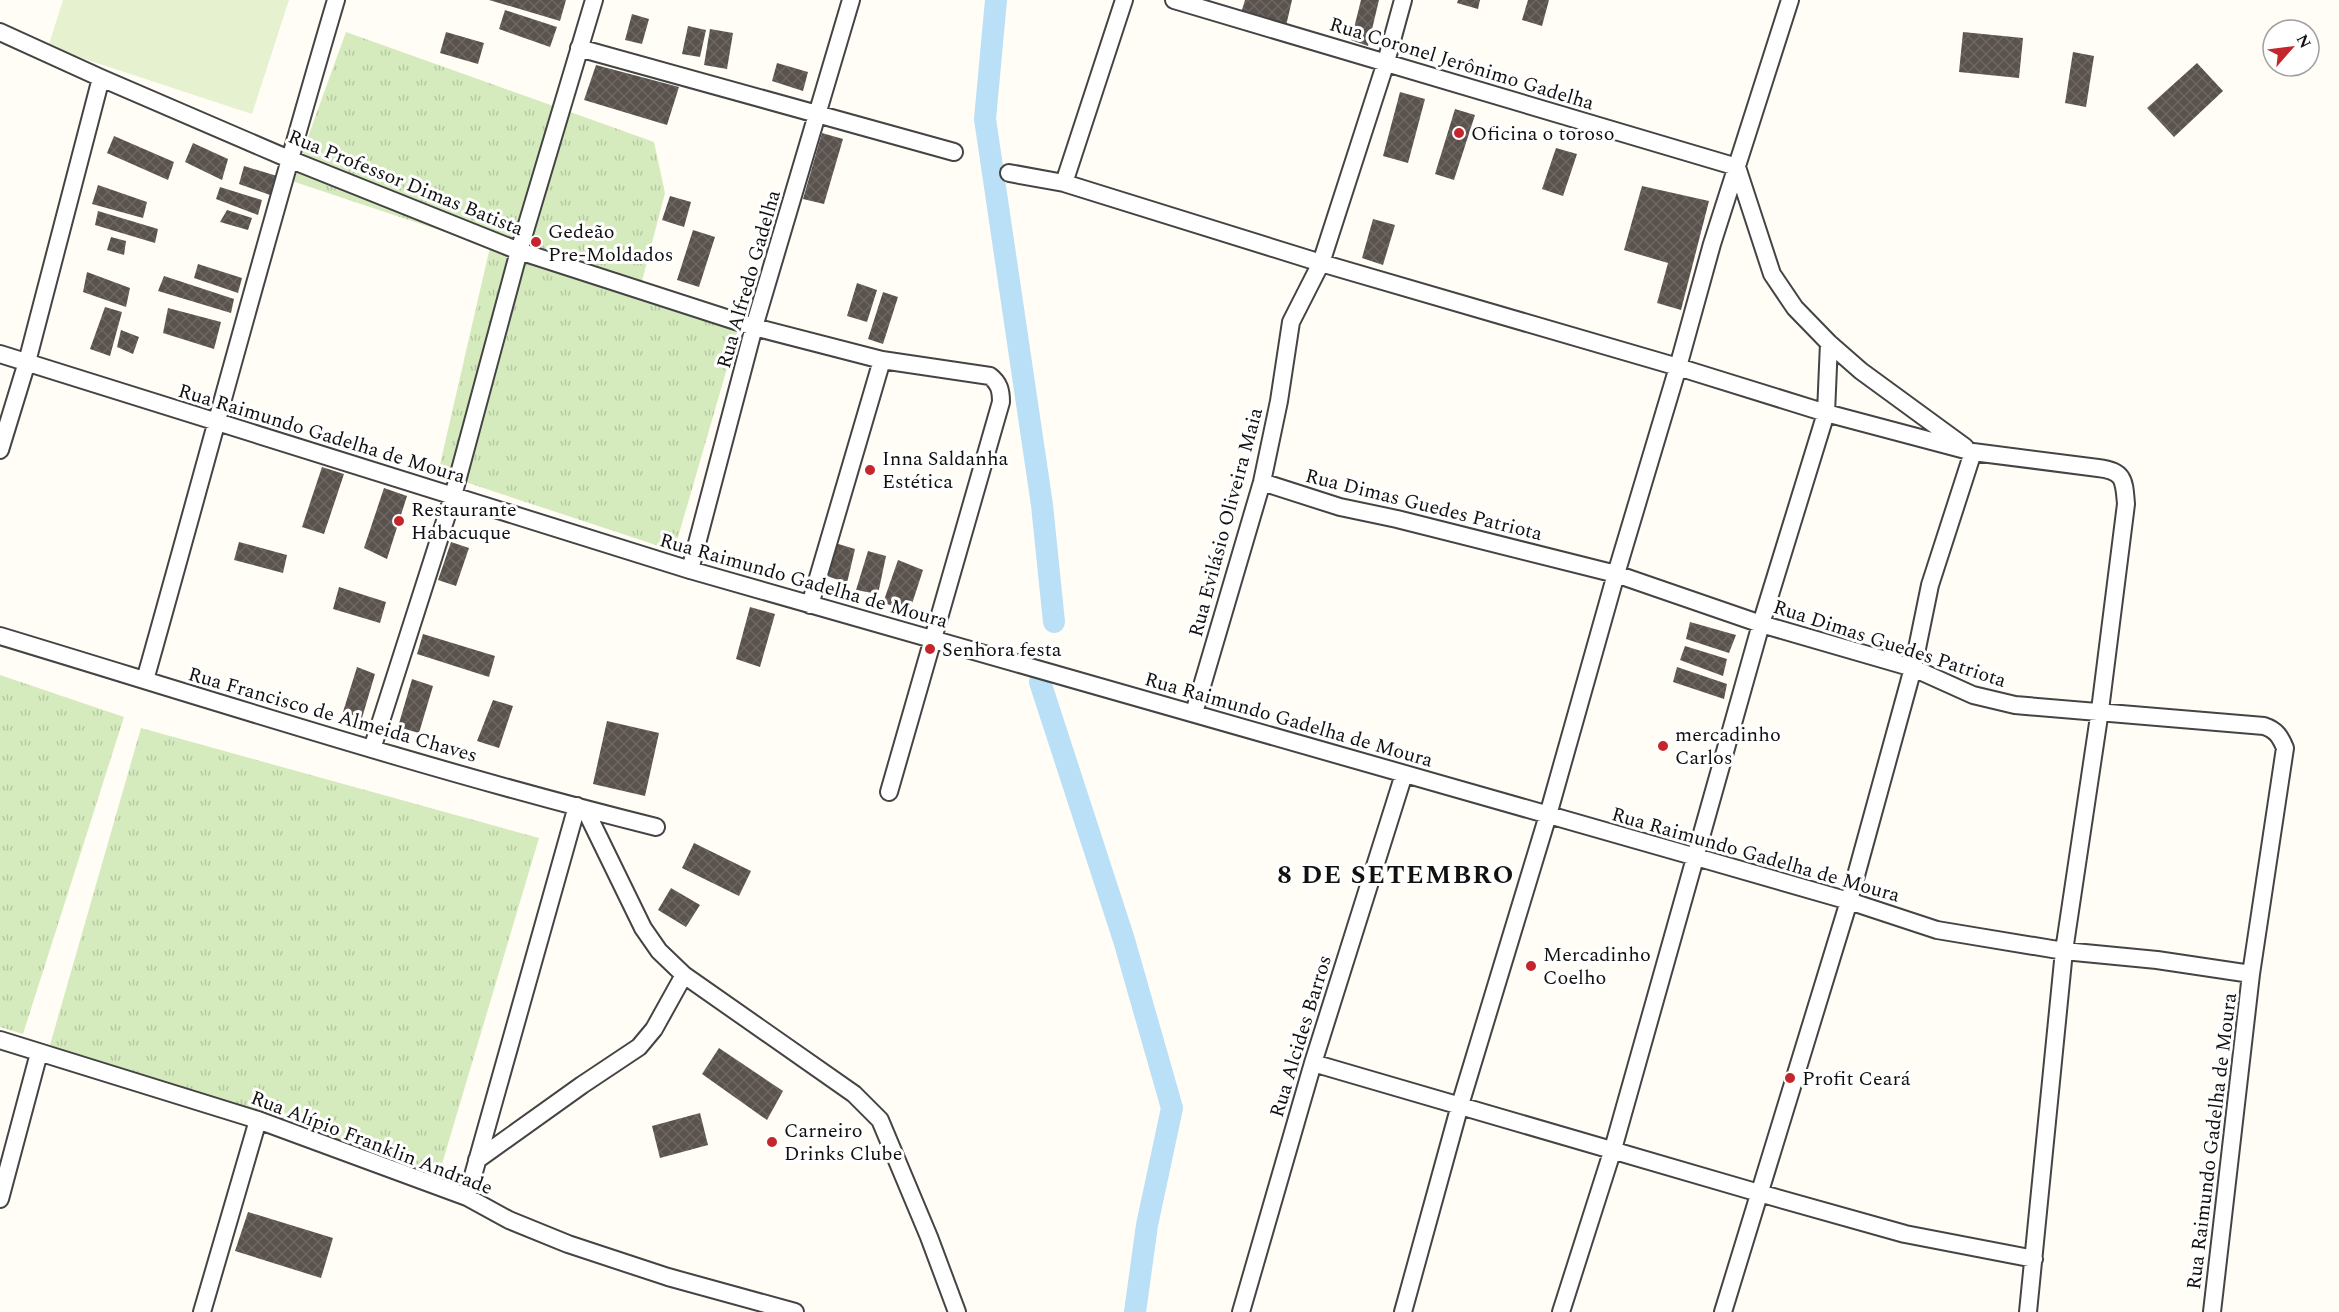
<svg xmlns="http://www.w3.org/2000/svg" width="2339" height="1312" font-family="Spectral,serif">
<defs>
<pattern id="grass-tufts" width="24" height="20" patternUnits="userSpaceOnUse" patternTransform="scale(1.5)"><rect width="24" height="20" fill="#d5ebbd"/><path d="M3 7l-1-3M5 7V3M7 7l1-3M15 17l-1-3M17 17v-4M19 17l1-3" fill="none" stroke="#b6c8a1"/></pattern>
<pattern id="building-cross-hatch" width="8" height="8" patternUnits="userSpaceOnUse" patternTransform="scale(1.5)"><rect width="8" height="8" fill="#5a524d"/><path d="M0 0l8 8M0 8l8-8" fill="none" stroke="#6d6662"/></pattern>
</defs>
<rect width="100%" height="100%" fill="#fffdf5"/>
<path fill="url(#grass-tufts)" d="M346,32l308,110 11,51 -24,92 100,35 -67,231 -236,-78 52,-226 -198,-66z
M0,675l124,42 -101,317 -23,-7z
M141,728l398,110 -100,336 -389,-129z"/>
<path fill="#e6f2cf" d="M63,0h226l-37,114 -204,-67z"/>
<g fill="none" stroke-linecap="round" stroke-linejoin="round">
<path stroke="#b9e0f7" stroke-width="22" d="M996,0l-11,119 57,386 12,117
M1040,682l84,258 48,168 -25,117 -12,87"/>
</g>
<path fill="url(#building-cross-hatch)" d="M489,0h77l-6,21z
M1245,0h47l-6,26 -45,-13z
M1361,0h18l-11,46 -17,-6z
M1458,0h22l-2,9 -21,-6z
M1528,0h21l-7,26 -20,-6z
M505,10l52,17 -7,20 -51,-18z
M632,14l17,5 -7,25 -17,-4z
M688,26l18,4 -6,27 -18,-3z
M710,29l23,4 -6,36 -23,-4z
M446,32l38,11 -6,21 -38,-11z
M1963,32l60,6 -4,40 -60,-6z
M2073,52l21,4 -8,51 -21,-4z
M777,63l31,9 -5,19 -31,-10z
M2197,63l26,28 -49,46 -27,-29z
M596,65l83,22 -12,38 -83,-25z
M1400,92l25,7 -17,64 -25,-7z
M1455,109l20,6 -21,65 -19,-6z
M822,133l21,6 -19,65 -21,-5z
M114,136l60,26 -6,18 -61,-27z
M193,143l35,16 -6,21 -37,-18z
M1556,148l21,6 -14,42 -21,-7z
M244,166l33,10 -7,19 -31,-11z
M98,185l49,17 -4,16 -51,-14z
M1642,186l67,15 -28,109 -24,-7 11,-40 -44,-13z
M220,187l42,13 -4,15 -42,-16z
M670,196l21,6 -7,25 -22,-7z
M227,210l25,8 -4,12 -28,-8z
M98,211l60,18 -3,14 -60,-18z
M1373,219l22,6 -12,40 -21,-7z
M693,230l22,7 -16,50 -22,-7z
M111,237l15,4 -2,14 -17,-5z
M198,264l44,14 -4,15 -44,-15z
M87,272l43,16 -4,19 -43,-15z
M164,276l70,23 -3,14 -73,-22z
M857,283l20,7 -10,32 -20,-6z
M883,292l15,5 -15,47 -15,-5z
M105,307l17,5 -12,44 -20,-7z
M168,308l53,14 -7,27 -51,-16z
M121,330l18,7 -6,17 -16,-7z
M322,467l22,7 -20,60 -22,-7z
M384,488l23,8 -20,63 -23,-11z
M239,542l48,13 -4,18 -49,-13z
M451,542l18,6 -13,38 -18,-6z
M835,543l20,6 -8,34 -20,-7z
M868,551l18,5 -8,38 -22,-4z
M898,560l25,10 -13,40 -27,-7z
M339,587l47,15 -6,21 -47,-14z
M750,607l25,7 -15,53 -24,-8z
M1690,622l46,13 -7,18 -43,-14z
M423,634l72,22 -6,21 -72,-23z
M1685,646l42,13 -4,17 -43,-16z
M357,667l18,7 -13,44 -19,-6z
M1677,667l50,17 -3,15 -51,-17z
M412,679l21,7 -14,47 -21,-6z
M493,700l20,6 -14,42 -22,-7z
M607,721l52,12 -14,63 -52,-12z
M694,843l57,28 -12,25 -57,-28z
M671,888l29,17 -14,22 -28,-17z
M719,1048l64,43 -16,29 -65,-46z
M700,1113l8,32 -48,13 -8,-32z
M248,1212l85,26 -12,40 -86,-27z"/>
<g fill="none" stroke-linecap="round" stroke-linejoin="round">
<defs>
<path id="minor" d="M1174,0l563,167 35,107 23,34 34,35 32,28 104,76
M0,32l101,46 188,81 230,92 235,76 128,33 108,16c9,7 11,14 11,26l-112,390
M579,48l375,104
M1009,173l55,10 257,80 357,104 148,46 147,39 125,16c27,3 26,13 28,36l-26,206 -36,241 -36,361
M1064,183l60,-183
M0,354l690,216 1006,287 153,44 88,29 127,21 93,9 94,14 -39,338
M0,450l27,-88 74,-284
M1262,482l78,25 57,12 219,55 145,50 152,44 60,27 42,10 249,21c12,4 16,10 21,22l-34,226
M690,570l64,-243 97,-327
M810,605l72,-245
M0,636c218,66 435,136 656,191
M145,680c64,-227 124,-454 191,-680
M1194,713l68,-231 17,-81 12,-79 30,-59 65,-201 17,-62
M372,749l81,-253 66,-245 75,-251
M585,809l58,119 16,23 25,24 170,119 26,26 49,117 28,75
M0,1040l258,80 209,77 42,23 59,24 100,33 127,35
M1313,1063l446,130 146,41 129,25
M477,1160l105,-75 57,-38 15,-18 30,-54
M467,1197l110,-391
M0,1199l39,-146
M202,1312l56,-192
M1241,1312l72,-249 91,-289
M1403,1312l57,-207 88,-290 68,-241 62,-207 34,-123 78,-244
M1561,1312l52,-163 148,-525 65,-211 3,-70
M1723,1312l126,-411 64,-233 17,-83 43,-133"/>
</defs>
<use href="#minor" stroke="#444" stroke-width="20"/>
<use href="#minor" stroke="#fff" stroke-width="16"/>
</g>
<g fill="#c4262e" stroke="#fff" stroke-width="2">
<circle cx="1459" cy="133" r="6"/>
<circle cx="536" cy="242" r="6"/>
<circle cx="870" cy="470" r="6"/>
<circle cx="399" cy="521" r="6"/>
<circle cx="930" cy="649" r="6"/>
<circle cx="1663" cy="746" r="6"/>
<circle cx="1531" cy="966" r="6"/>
<circle cx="1790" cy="1078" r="6"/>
<circle cx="772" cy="1142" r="6"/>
</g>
<g text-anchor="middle" stroke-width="6" stroke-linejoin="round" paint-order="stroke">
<g font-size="20" fill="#111" stroke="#fff">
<text transform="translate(1462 63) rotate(17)" y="7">Rua Coronel Jerônimo Gadelha</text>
<text transform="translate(406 182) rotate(22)" y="7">Rua Professor Dimas Batista</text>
<text transform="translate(748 279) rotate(-74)" y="7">Rua Alfredo Gadelha</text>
<text transform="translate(322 433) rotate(17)" y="7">Rua Raimundo Gadelha de Moura</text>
<text transform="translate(1424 504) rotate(14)" y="7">Rua Dimas Guedes Patriota</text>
<text transform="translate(1225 522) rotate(-75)" y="7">Rua Evilásio Oliveira Maia</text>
<text transform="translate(804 580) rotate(16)" y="7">Rua Raimundo Gadelha de Moura</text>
<text transform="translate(1890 643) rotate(18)" y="7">Rua Dimas Guedes Patriota</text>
<text transform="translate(333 714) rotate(16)" y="7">Rua Francisco de Almeida Chaves</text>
<text transform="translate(1289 719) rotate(16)" y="7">Rua Raimundo Gadelha de Moura</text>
<text transform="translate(1756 854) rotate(16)" y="7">Rua Raimundo Gadelha de Moura</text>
<text transform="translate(1300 1036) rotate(-73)" y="7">Rua Alcides Barros</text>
<text transform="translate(2211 1141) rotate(-83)" y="7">Rua Raimundo Gadelha de Moura</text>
<text transform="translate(372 1142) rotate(21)" y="7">Rua Alípio Franklin Andrade</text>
</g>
<g font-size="20" fill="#111" stroke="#fff" text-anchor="start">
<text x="1471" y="140">Oficina o toroso</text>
<text x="548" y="238">Gedeão<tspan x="548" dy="23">Pre-Moldados</tspan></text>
<text x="882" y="465">Inna Saldanha<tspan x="882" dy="23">Estética</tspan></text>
<text x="411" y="516">Restaurante<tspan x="411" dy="23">Habacuque</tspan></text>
<text x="942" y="656">Senhora festa</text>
<text x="1675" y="741">mercadinho<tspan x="1675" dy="23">Carlos</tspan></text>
<text x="1543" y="961">Mercadinho<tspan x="1543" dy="23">Coelho</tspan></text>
<text x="1802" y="1085">Profit Ceará</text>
<text x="784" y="1137">Carneiro<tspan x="784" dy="23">Drinks Clube</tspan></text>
</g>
<g font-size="26" font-weight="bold" letter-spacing="1.5" fill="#111" stroke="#fff">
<text x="1396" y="883">8 DE SETEMBRO</text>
</g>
</g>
<g transform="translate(2291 48) rotate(62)"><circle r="28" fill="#ffffff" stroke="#a0a0a0" stroke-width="1.5"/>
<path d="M0-4.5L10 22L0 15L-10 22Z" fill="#c4262e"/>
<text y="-9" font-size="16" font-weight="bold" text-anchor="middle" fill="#111111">N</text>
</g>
</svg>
